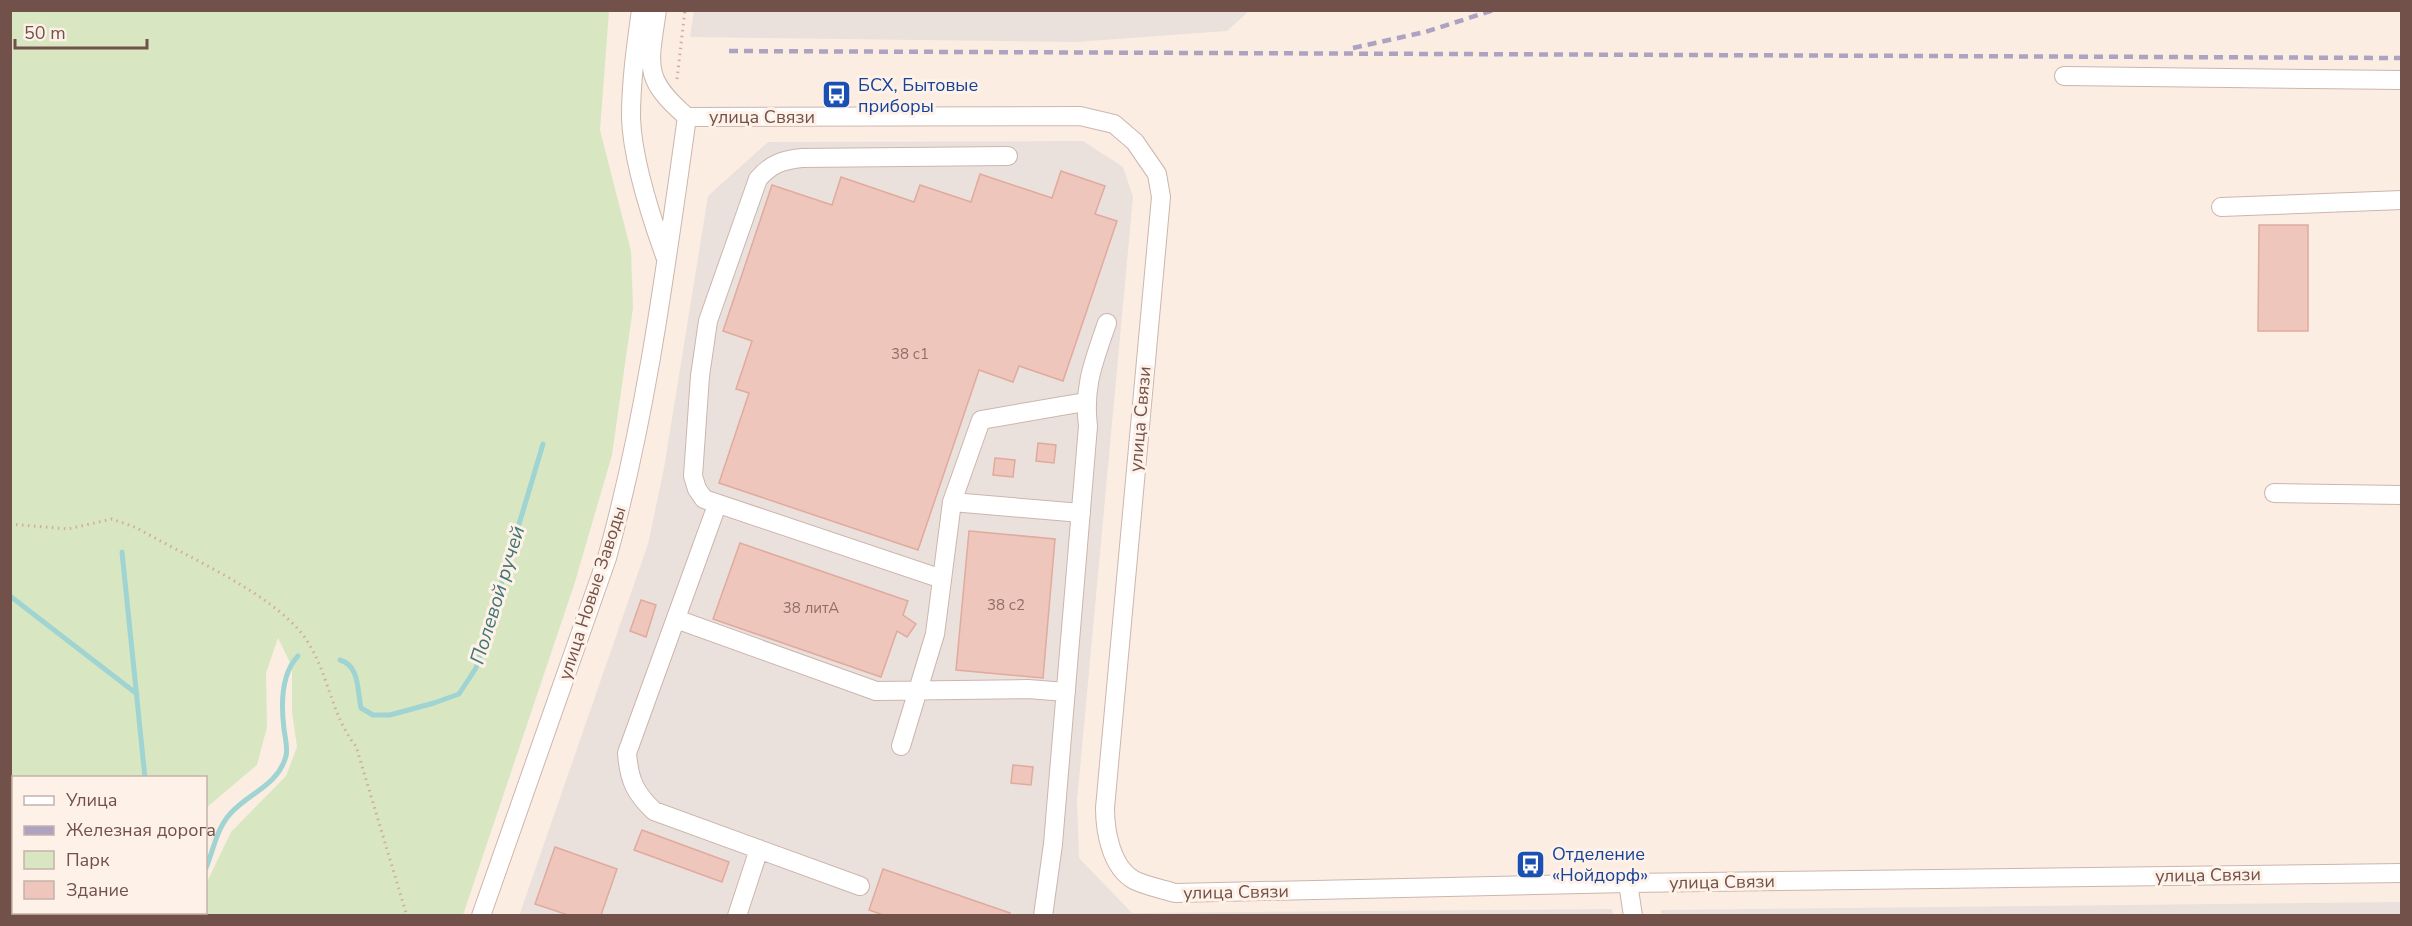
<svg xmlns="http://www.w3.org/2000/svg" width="2412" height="926" font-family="'Nunito Sans',sans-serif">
<rect width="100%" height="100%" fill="#fbede2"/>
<path fill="#eae1dd" d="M694,11v-1l555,1 -22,20 -152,11 -385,-5z
M1083,141l40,26 10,30 -56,604 2,57 53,55 480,-4 1,6 -1094,1 129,-372 16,-76 44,-272 60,-54z
M2401,902v14h-740v-6z"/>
<path fill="#d8e7c2" d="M10,11h599l-9,119 31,121 2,57 -21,147 -37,127 -112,333h-304l6,-2 41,-1v-28l25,-52 55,-56 11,-29 -5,-35v-45l-14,-29 -12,35 1,54 -10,38 -51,43v-30h-192v134l76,1 -8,3 -71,-1z"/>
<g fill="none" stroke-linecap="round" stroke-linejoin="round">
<path stroke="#9fd4d2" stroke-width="5" d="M122,552l23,226
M10,596l127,98
M340,660c20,6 17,30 21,48l12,7h17l44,-12 25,-9 17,-26 67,-224
M10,828h4
M206,868c7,-17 11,-40 24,-54 18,-21 48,-28 56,-58 2,-7 -1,-19 -2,-27 -3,-24 -3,-55 14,-73
M136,916l5,-4"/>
</g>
<path fill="#efc6bc" stroke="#e0aa9d" stroke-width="1.5" d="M1061,171l44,15 -10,28 22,7 -54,160 -44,-15 -6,16 -34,-12 -61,180 -199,-67 30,-90 -13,-4 16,-48 -29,-10 49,-146 60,20 9,-28 73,25 6,-17 51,17 9,-28 72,24z
M2259,225h49v106h-50z
M1038,443l18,2 -2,18 -18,-2z
M995,458l20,2 -2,17 -20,-2z
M969,531l86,8 -12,139 -87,-8z
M740,543l168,58 -5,14 13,9 -9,13 -10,-6 -16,46 -168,-58z
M641,600l15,5 -10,32 -16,-6z
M1013,765l20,2 -2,18 -20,-2z
M642,830l87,32 -7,20 -88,-32z
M555,847l62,22 -16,46h-33l-33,-11z
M883,869l127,44 -1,2h-126l-14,-5z"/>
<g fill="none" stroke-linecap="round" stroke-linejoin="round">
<defs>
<path id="minor" d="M641,10c-5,36 -10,71 -10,107 1,40 20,100 34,139
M657,10c-8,56 -15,68 30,107l393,-1 34,8 21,18 22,32 4,23 -56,611c0,23 6,59 29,72 12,6 28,9 41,13l453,-10 774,-10
M2064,76l338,4
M2221,207l181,-7
M2274,493l128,2
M952,502l129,11
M717,505l-90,248c2,27 8,40 27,58l206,75
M942,579l-238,-80 -7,-10 -4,-13 7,-100 8,-55 50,-142c13,-15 24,-19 44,-21l206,-2
M676,619l200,72 152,-2 38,3
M901,746l34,-112 17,-132 29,-82 104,-18
M1628,883l5,33
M481,916l126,-358c40,-144 59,-293 80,-441
M737,916l22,-67
M1043,916l10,-72 35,-418c-5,-40 6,-65 19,-103"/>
</defs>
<use href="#minor" stroke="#cdb5ad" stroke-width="20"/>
<path stroke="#d3aa9f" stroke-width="3" stroke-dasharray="1.5 4.5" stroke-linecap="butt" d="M677,79l8,-69
M10,524l58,5 44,-10 25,9c48,28 133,64 166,107 25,33 28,82 53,111l51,170"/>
<use href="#minor" stroke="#fff" stroke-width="18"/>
<path stroke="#aea2c3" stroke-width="4.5" stroke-dasharray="9 6" stroke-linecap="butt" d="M1353,48l72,-16 69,-22
M729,51l1673,7"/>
</g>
<defs>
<symbol id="bus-square" viewBox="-11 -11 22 22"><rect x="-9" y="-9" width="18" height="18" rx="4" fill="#1a4fb4" stroke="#fef1e8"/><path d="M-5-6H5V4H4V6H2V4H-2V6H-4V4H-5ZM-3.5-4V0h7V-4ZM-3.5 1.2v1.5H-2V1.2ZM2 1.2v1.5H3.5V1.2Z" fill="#fff"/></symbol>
</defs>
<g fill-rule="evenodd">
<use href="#bus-square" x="820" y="78" width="33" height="33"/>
<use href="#bus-square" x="1514" y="848" width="33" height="33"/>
</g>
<g text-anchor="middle" stroke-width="6" stroke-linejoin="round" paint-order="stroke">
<g font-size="15" fill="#906e66">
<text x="910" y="359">38 с1</text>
<text x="1006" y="610">38 с2</text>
<text x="811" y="613">38 литА</text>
</g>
<g font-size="18" fill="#164399" stroke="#fef1e8" text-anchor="start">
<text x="858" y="91">БСХ, Бытовые<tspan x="858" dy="21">приборы</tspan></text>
<text x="1552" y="860">Отделение<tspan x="1552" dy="21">«Нойдорф»</tspan></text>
</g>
<g font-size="18" fill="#71514a" stroke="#fef1e8">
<text x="762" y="123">улица Связи</text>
<text transform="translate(1140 419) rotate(-85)" y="6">улица Связи</text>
<text transform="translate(592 593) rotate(-72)" y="6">улица Новые Заводы</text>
<text transform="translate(2208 875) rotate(-1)" y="6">улица Связи</text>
<text transform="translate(1722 882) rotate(-1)" y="6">улица Связи</text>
<text transform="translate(1236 892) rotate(-1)" y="6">улица Связи</text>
</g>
<g font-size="20" font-style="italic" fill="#407675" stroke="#fef1e8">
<text transform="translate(497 595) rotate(-73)" y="7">Полевой ручей</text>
</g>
</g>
<rect width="2412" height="926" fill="none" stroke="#71514a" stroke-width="24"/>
<rect x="12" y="776" width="195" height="138" fill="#fef1e8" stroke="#c6b1a9" stroke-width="1.5"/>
<rect x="24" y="796" width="30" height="9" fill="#ffffff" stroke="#c6b1a9" stroke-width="1.5"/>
<text x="66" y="806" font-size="18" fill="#71514a">Улица</text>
<rect x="24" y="826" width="30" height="9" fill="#aea2c3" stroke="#c6b1a9" stroke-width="1.5"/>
<text x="66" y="836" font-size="18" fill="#71514a">Железная дорога</text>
<rect x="24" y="851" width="30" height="18" fill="#d8e7c2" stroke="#c6b1a9" stroke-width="1.5"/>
<text x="66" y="866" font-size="18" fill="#71514a">Парк</text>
<rect x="24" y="881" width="30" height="18" fill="#efc6bc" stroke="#c6b1a9" stroke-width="1.5"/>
<text x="66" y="896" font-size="18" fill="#71514a">Здание</text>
<path d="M15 39v9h132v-9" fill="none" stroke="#71514a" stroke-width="3"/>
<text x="24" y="39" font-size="18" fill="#71514a" stroke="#fef1e8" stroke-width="4.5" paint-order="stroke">50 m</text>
</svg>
